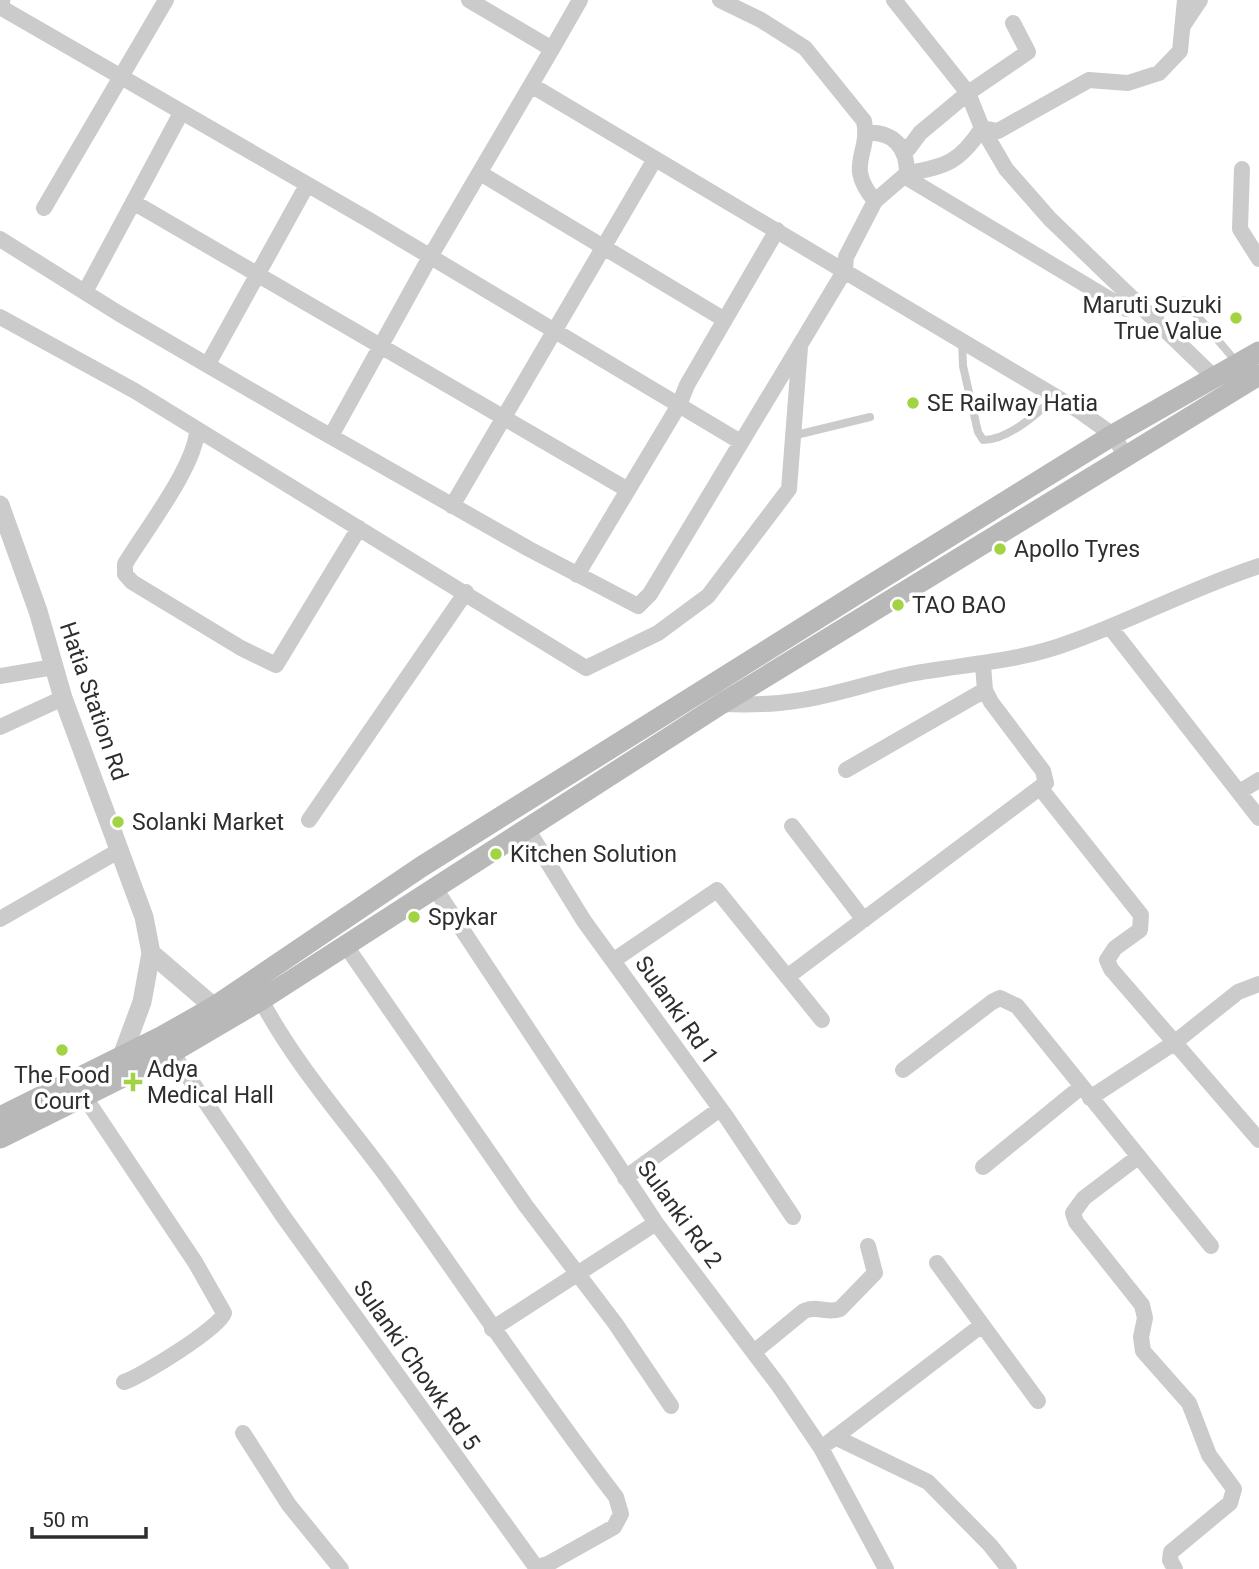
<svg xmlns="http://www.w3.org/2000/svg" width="1259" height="1569" font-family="Roboto,sans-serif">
<rect width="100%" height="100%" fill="#fff"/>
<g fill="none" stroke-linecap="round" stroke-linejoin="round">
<path stroke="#cbcbcb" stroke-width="8" d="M1154,318l30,-18 54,64
M962,340l1,26 15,66 5,8c25,0 54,-26 72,-43
M792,436l78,-19"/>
<path stroke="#cbcbcb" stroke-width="16" d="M720,0l41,20 44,28 59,73c7,34 -20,43 11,80
M894,0l74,93 60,-41 -15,-29
M0,7l369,213 370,221
M1184,24l16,-24
M552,49l28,-49
M531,85l547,325 35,25 12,20
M866,133c28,-2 41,15 41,40 39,-6 53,-11 75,-45l24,41 44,50 166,160
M901,146l8,2 11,-15 48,-40 14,35 16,3 91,-51 39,3 31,-10 21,-22 5,-51
M1242,169l-2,60 19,30
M480,173l245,147
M133,202l495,288
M44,208l122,-208
M0,239l118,74 191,111 220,125 109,57 12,-12 195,-324 1,-13 29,-56 29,-25 222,133
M85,292l96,-179
M0,317l135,74 451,277 72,-35 50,-37 81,-107 11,-142
M208,364l99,-179
M197,430c-1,35 -52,101 -72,134v10l7,8 109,66 35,17 83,-137
M331,436l99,-179 122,-208 -83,-49
M452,506l203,-347
M577,575l102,-170 8,-20 90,-155
M1110,627l149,191
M0,676l54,-9
M721,704c25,1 49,1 74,-3 39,-5 76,-19 115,-27 54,-10 109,-12 161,-32 64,-23 123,-55 188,-76
M0,727l63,-29
M846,770l139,-80
M1041,789l100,126 -1,15 -25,18 -8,12 4,9 148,171
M1239,792l20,-12
M309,820l157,-228
M792,826l72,94
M526,827l58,94 143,197 66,99
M434,887l222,336 123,163 42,62 65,121
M0,919l120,-69
M346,946l180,260 89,117 56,83
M614,960l103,-70 105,130
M787,977l259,-194 -3,-12 -52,-69 -6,-12 -2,-25
M166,1044l117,172 250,347 5,4 10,-3 66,-37 7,-13 -5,-17c-79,-103 -150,-211 -226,-316 -44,-60 -94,-115 -129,-181
M903,1070l89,-68 8,-4 17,8 194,240
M78,1087l117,175 29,51c-4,15 -84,64 -100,69
M1090,1098l84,-55 64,-51 21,-8
M1138,1157l-54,41 -11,15 3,9 66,83 3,13 -4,19 2,14 46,52 20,52 25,34 -4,14 -59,49 -1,8 5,9
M983,1167l98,-80
M625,1178l95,-69
M937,1263l101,138
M492,1329l164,-106
M754,1352l50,-41c14,-6 23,3 36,-2l35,-36 -7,-27
M243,1433l46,72 52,64
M835,1437l93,45 62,63 19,24
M829,1442l153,-117"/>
<path stroke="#cbcbcb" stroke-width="19" d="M0,1l1,-1
M0,505l38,106 25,87 81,219 7,36 -9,49 -20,54 4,11
M151,953l63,54 7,12"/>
<path stroke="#b8b8b8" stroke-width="21" d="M0,1117l161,-80 53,-30 207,-140 442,-277 250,-155 146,-83
M0,1138l171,-85 90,-53 460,-296 538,-329"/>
</g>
<g fill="#a2d342" stroke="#fff" stroke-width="2.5">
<circle cx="1236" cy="318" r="7"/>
<circle cx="913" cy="403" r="7"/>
<circle cx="1000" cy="549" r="7"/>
<circle cx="898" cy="605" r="7"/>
<circle cx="118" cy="822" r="7"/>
<circle cx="496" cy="854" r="7"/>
<circle cx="414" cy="917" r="7"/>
<circle cx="62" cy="1050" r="7"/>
<path d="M129.5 1071.5h7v7h7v7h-7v7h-7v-7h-7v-7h7z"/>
</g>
<g text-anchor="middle" stroke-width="7" stroke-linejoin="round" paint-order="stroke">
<g font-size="23" fill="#2e2e2e" stroke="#fff" text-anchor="start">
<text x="1222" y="313" text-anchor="end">Maruti Suzuki<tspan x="1222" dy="26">True Value</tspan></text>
<text x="927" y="411">SE Railway Hatia</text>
<text x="1014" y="557">Apollo Tyres</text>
<text x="912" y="613">TAO BAO</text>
<text x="132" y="830">Solanki Market</text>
<text x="510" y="862">Kitchen Solution</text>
<text x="428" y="925">Spykar</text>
<text x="147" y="1077">Adya<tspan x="147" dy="26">Medical Hall</tspan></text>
<text x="62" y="1083" text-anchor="middle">The Food<tspan x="62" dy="26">Court</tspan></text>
</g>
<g font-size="23" fill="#2e2e2e" stroke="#fff">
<text transform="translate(94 701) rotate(71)" y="8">Hatia Station Rd</text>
<text transform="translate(677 1010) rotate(55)" y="8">Sulanki Rd 1</text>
<text transform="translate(680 1214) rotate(54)" y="8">Sulanki Rd 2</text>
<text transform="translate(417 1365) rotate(55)" y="8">Sulanki Chowk Rd 5</text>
</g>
</g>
<path d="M32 1527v10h114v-10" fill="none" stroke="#2e2e2e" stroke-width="3.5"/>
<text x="42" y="1527" font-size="21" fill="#2e2e2e" stroke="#ffffff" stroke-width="5" paint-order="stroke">50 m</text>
</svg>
